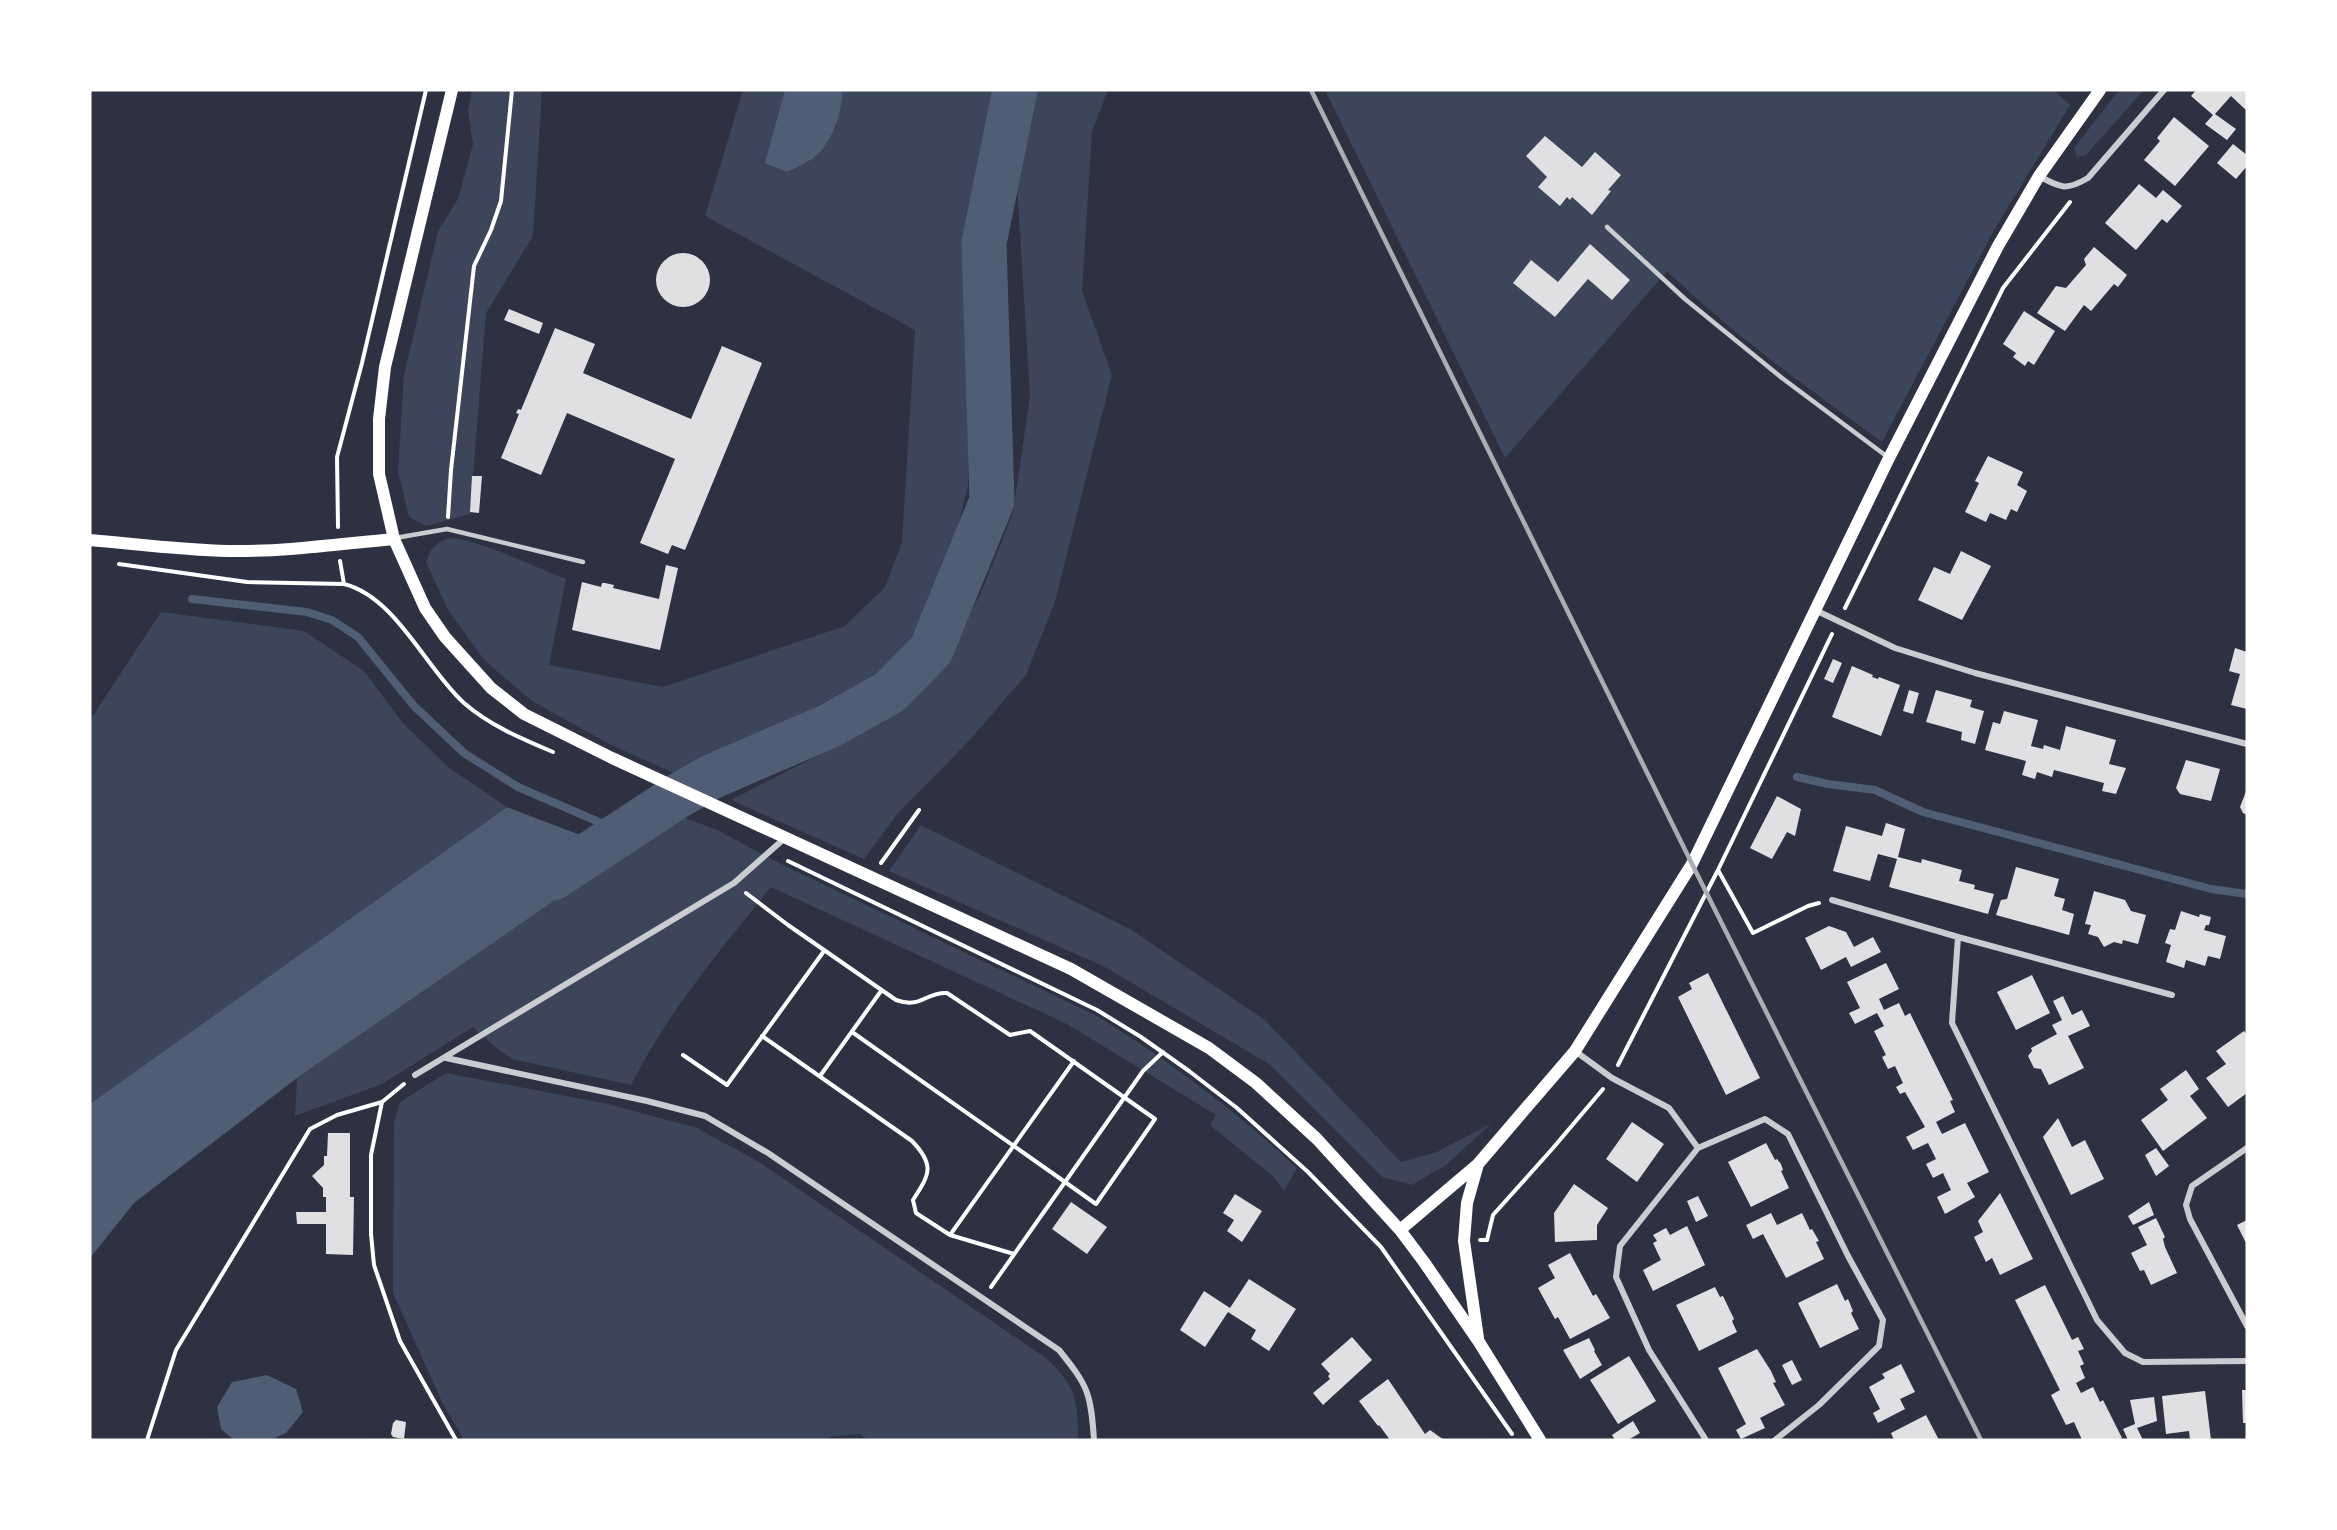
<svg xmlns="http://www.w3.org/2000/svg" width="2337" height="1530" font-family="Signika,sans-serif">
<rect width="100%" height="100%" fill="#2d3142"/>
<path fill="#3c4559" d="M472,90h70l-9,146 -47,77 -16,201 -44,12 -17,-9 -11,-46 6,-96 34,-144 20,-32 15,-55 -5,-34z
M743,90h252l-15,62 -11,101 -1,233 -23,94 -31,61 -37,33 -67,36 -136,63 -63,-28 -79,-44 -47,-40 -37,-51 -22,-48c4,-11 8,-19 21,-23 17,-6 98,32 119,40l-17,86 114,22 182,-61 40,-39 17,-45 13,-212 -210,-114z
M1031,90h77l-16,41 -10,160 30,84 -57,227 -29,73 -58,67 -70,71 -34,46 -133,-59 111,-57 58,-39 43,-43 37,-66 33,-82 17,-117 -15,-244z
M1325,90h729l16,15 -77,127 -111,210c-74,-54 -149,-107 -215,-171l-162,187z
M2119,90h25l-58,65 -9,2 -3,-9z
M161,612l143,19 60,40 38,51 46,45 59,40 -297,212 -120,209v-508z
M678,815l39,15 66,35 314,151c72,45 138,94 200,152l-13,23 -10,-14 -64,-52 6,-10 -149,-91 -296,-137c-51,63 -104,126 -140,198l-119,-26 -17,-12 -22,-20 -91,57 -87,32 2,-38z
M921,825l209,104 135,91 136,142 36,-10 55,-29 -46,42 -34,20 -30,-8 -113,-113 -166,-98 -214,-95z
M446,1073l162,31 89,24 62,34 287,196c30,28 32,41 32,82h-209l-10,-6 -29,3 -2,3h-364l-22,-38 -49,-109 1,-171 6,-20z"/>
<path fill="#4f5d75" d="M785,90h57c1,19 -9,48 -22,62 -9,9 -22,15 -33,20l-22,-9z
M507,807l118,45 -328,226 -163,125 -44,55v-154z
M267,1375l29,14 7,23 -17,21 -16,7h-36l-13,-11 -4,-22 15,-25z"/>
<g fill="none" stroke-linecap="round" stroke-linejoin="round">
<path stroke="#4f5d75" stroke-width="8" d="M192,599l115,13 25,8 26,17 56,69 50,47 54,34 104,45
M1797,777l31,7 47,6 48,22 288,77 36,5"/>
<path stroke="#4f5d75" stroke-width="45" d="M553,878l125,-82 33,-19 118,-51 61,-34 41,-42 61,-149 -8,-258 31,-153"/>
</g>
<path fill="#e0e0e3" d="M2196,90h51v21l-16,-15 -16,18 21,15 -9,11 -22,-16 8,-9 -22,-19z
M2174,117l35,29 -34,40 -31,-26 16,-19 -3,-3z
M1545,136l37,31 13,-15 26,23 -13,15 3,1 -19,24 -20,-18 -2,3 -3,-3 -7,9 -22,-19 9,-10 -21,-21z
M2233,144l14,11v11l-11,13 -19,-16z
M2139,184l17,14 7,-8 19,16 -15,17 -5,-4 -26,31 -31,-27z
M1590,244l40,36 -18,20 -24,-21 -33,38 -42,-34 18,-23 27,22z
M2094,247l33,28 -9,12 -4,-3 -23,27 -7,-6 -19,26 -28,-18 19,-27 10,2 20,-23 -2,-6z
M656 280a27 27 0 1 1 54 0a27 27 0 1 1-54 0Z
M509,309l34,14 -4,11 -35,-14z
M2024,311l31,20 -21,34 -6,-4 -3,5 -12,-9 3,-4 -13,-9z
M555,328l40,16 -12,29 108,46 31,-73 40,17 -77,187 -13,-5 -4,9 -28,-11 35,-84 -108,-46 -26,62 -40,-17 18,-44 -3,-1 2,-4 3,1z
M1988,456l35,16 -6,13 10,6 -10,21 -6,-3 -5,11 -16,-7 -4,9 -21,-10 14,-29 -4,-2z
M472,476h10l-3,37 -9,-1z
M1961,551l30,15 -29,54 -44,-20 16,-33 16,7z
M666,565l12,3 -18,82 -88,-20 10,-48 19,5 1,-4h3l9,2 -1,3 46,11z
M2235,648l12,4v57l-16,-4 9,-31 -11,-3z
M1833,659l9,4 -9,20 -9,-4z
M1852,666l21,9 -1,2 6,2 1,-2 21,8 -19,51 -49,-19z
M1909,690l10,3 -6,21 -10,-3z
M1936,690l36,10 -2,7 14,4 -9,33 -14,-4 1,-8 -36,-10z
M2004,711l34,9 -7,26 12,3 1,-4 16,5 6,-24 50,14 -7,24 17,4 -10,26 -14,-3 2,-8 -50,-13 -2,7 -15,-5 -2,7 -13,-4 4,-14 -41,-11 8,-28 7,2z
M2186,760l34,9 -9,32 -31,-7 -4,-6z
M2247,789v26l-4,-2 -3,-6z
M1777,796l24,13 -6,27 -8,-4 -15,27 -22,-11z
M1886,823l19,6 -7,28 23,6 1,-4 40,11 -3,11 16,4 -1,4 20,5 -6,20 -99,-27 8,-28 -19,-5 -8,27 -37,-10 13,-45 36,10z
M2016,867l43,12 -5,17 11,3 -3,11 12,4 -5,21 -73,-20 5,-15 6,-1z
M2094,891l31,9 6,11 15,4 -8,29 -15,-4 -1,4 -8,-2 -10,5 -6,-10 -10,-3 3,-9 -6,-1z
M2181,911l18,6 1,-3 11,3 -2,8h-3l-2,5 22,6 -6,23 -12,-3 -3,10 -19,-6 -2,8 -18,-6 5,-17 -6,-2 5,-14 5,1z
M1829,926l17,6 8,15 19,-10 8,15 -30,15 -5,-10 -25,13 -16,-32z
M1886,963l13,26 -20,10 5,11 15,-7 6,13 5,-3 43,87 -3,1 5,11 -19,10 6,12 23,-11 24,49 -22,11 8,14 -30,17 -8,-17 14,-7 -8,-17 -10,5 -7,-14 10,-5 -8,-16 -15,7 -7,-13 19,-10 -20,-35 -5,2 -4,-7 7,-4 -8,-17 -7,3 -6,-12 4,-2 -12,-24 10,-5 -7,-13 -22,11 -6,-11 11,-5 -13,-26z
M1708,973l52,105 -34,17 -48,-98 14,-8 -3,-6z
M2032,975l18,38 -34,17 -19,-38z
M2063,996l9,19 10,-5 8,16 -22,10 16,32 -35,17 -8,-16 -7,-1 -6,-12 4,-5 -1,-3 26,-14 -5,-9 10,-5 -9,-19z
M2244,1031l3,4v58l-19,14 -22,-29 20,-14 -10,-13z
M2186,1070l13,19 -9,7 17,22 -44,33 -22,-31 27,-20 -8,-11z
M2058,1118l14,29 13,-7 19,39 -33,16 -28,-58z
M1632,1122l32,22 -27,38 -31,-23z
M328,1133h22v64h4l-1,58 -27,-1v-30h-29l-1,-12h30v-15h-3v-9l-11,-12 12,-11v-9h3z
M1766,1143l9,17 2,-1 4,5 2,6 -2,1 8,17 -38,19 -23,-45z
M2156,1148l13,18 -13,10 -11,-21z
M1574,1184l34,24 -11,17v15l-42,2 -1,-29z
M2000,1193l33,66 -33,16 -8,-17 -6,4 -12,-25 9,-5 -5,-11z
M1235,1194l27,17 -20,31 -15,-11 7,-11 -11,-7z
M1698,1196l10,20 -12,6 -9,-21z
M1071,1202l36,25 -20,27 -35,-25z
M2149,1202l5,13 -21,10 -5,-9z
M1771,1213l6,12 25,-12 8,17 2,-1 7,12 -3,1 8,17 -38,19 -23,-44 -10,5 -7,-14z
M2156,1218l9,19 -2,2 2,8 12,26 -26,12 -7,-15 -4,1 -9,-18 16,-8 -9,-18z
M2247,1220v25l-10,-20z
M1687,1226l18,39 -52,26 -10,-21 18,-10 -8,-17 4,-2 -4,-6 13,-7 4,7z
M1570,1253l23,43 3,-2 14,24 -40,21 -12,-22 -3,2 -17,-31 17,-10 -7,-13z
M1249,1279l47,30 -27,42 -18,-12 5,-9 -28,-18 -23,35 -25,-17 24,-39 26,17z
M1837,1284l8,17 3,-2 5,12 -2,2 8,16 -39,19 -22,-45z
M2045,1285l27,55 6,-3 6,12 -6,2 6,13 -4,2 5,12 -9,5 5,10 12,-6 7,15 3,-2 19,38 -5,2h-35l-8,-18 -8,3 -15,-30 9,-5 -45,-90z
M1715,1287l5,10 3,-1 11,23 -2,2 5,11 -38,19 -23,-46z
M1352,1337l20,23 -49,45 -10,-12 17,-14 -2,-3 2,-2 -9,-10z
M1589,1338l6,12 -1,1 8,14 -22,14 -17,-29z
M1757,1349l14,22 5,11 -3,1 12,22 -25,13 5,10 -24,11 -5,-9 10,-6 -28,-56z
M1629,1356l27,45 -38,23 -28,-44z
M1792,1360l10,20 -10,5 -10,-20z
M1901,1364l14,28 -15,7 5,10 -27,14 -5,-10 7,-4 -11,-22 16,-9 -3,-4z
M1388,1379l37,55 5,-4 14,10h-54l-11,-15 -1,1 -19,-25z
M2242,1390h5v33h-4z
M2205,1391l6,49h-21l-1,-9 -23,3 -4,-38z
M2154,1397l3,24 -20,7 6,12h-15l-5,-11 12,-5 -5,-24z
M1926,1415l13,25h-45l-3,-7z
M396,1420l10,2 -2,17 -11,-2 -2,-3 2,-11z
M1633,1421l7,12 -12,7h-13l-3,-5z"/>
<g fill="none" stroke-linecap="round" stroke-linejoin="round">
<path stroke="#fff" stroke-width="4" d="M448,517l3,-47 23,-204 17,-36 10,-29 11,-111
M338,527l-1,-70 25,-94 64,-273
M340,561l4,23
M119,564l128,18 97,2c52,13 82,85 120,119 25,22 58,36 89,49
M1845,608l158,-320 67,-86
M788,861l309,149 44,27 48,34 48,37 71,64 73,75 131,187
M881,863l38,-53
M1718,870l35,63 55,-27 11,-3
M746,893l42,32 108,75c26,9 29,-8 51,-7l63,42 20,-4 125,88 -59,85 -31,-22 -74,105
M852,1032l213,150 78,-111 20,-19
M762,1036l150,105c23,24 18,33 1,59l3,13 34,22 64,19
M683,1055l44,30 97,-134
M1618,1065l100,-195 114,-236
M820,1076l61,-85
M404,1084l-22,18 -11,53v79l3,31 26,76 56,99
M950,1235l124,-174
M1480,1240h7l6,-25 60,-67 50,-59
M147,1440l29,-90 134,-221 27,-14 45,-13"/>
<path stroke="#caccd0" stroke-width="4.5" d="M1607,227l78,72 97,79 107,80
M395,538l52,-9 136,33"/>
<path stroke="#caccd0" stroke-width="6" d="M2039,176c22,12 27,15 49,2l76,-88
M1815,610l80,38 80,25 272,71
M1832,900l126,37
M2172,995l-214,-58 -6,86 145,297 28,33 18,9 104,-1
M1575,1051l37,27 57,30 29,40
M446,1058l201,43 58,15 63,37 291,197c29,36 32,43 35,90
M415,1075l319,-192 51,-45
M2247,1148l-55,38 -6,19 4,14 57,107
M1706,1440l-57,-90 -33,-73 4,-31 78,-98 67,-29 23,15 60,122 35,64 -4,26 -60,59 -44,35"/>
<path stroke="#fff" stroke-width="12" d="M452,90l-67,277 -6,52v55l15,65 31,69 20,29 46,51 33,26 88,44 459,211 138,79 47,35 61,56 83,91 24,32 55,80 61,98
M90,540c46,4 92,10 138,11 56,1 111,-7 166,-12
M1478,1164l-11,39 -3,38 14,97
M1400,1230l78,-66 97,-113 117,-187 197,-406 109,-212 41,-70 61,-86"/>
<path stroke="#abadb3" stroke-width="4.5" d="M1311,90l381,774 289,576"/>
</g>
<rect width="2337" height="1530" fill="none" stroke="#ffffff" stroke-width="183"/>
</svg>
